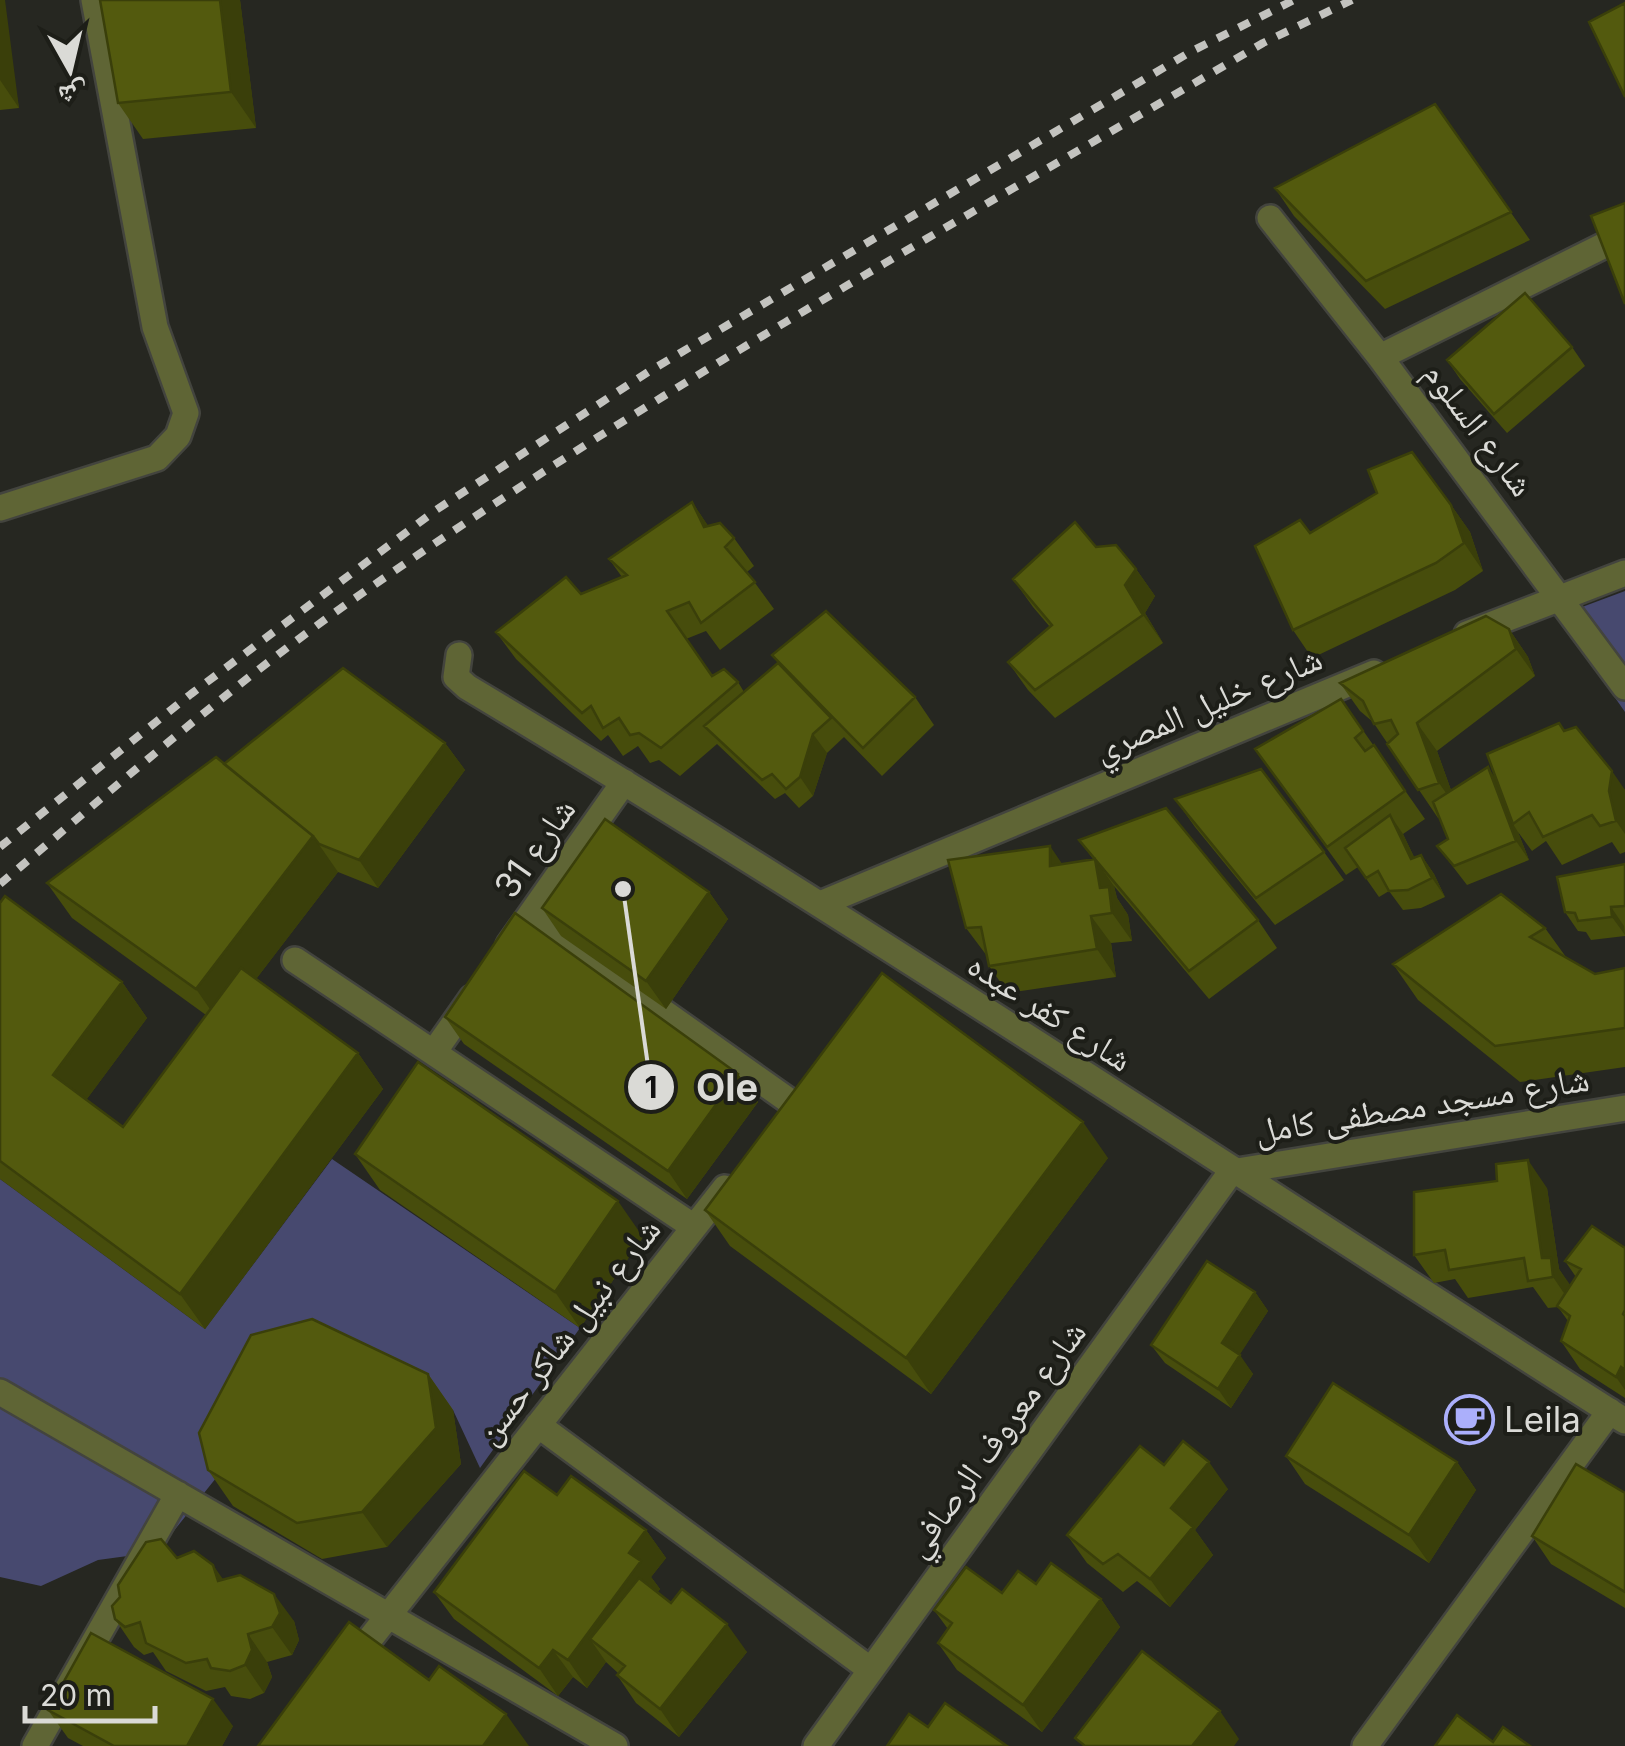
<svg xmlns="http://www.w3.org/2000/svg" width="1625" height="1746" font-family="Inter,'Noto Naskh Arabic',sans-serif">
<rect width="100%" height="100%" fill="#262721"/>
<path fill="#47496f" d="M1625,591v121l-67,-96z
M332,1159l248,169 -100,140 -27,-58 -229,58 -67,84 -59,8 -57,26 -41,-9v-398l205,150z"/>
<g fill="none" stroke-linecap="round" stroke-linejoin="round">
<defs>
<path id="minor" d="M1270,218l110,139 245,330
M1380,357l245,-122
M0,508l157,-50 21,-22 8,-23 -31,-86 -61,-327
M1467,634l158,-61
M459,655l-3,22 11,10c392,235 772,489 1158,734
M820,904l554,-231
M529,917l263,186
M509,945l115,-163
M295,960l399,267
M434,1052l38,-54
M1231,1172l394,-64
M0,1392l615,354
M538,1425l333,245
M351,1663l374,-475
M35,1746l143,-252
M816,1746l415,-574
M1365,1746l245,-335"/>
</defs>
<use href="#minor" stroke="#43443e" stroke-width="30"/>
<use href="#minor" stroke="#5f6535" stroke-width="25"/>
<path stroke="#c3c3bf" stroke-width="8" stroke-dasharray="12 12" stroke-linecap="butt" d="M0,847l191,-153 245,-184 212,-138 544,-321 102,-51
M0,884c114,-96 229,-197 351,-283 292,-205 605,-378 912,-558l89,-43"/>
</g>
<path fill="#474d0c" d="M0,0l19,108 -19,2z
M100,0h140l16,128 -113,11 -25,-36z
M1435,104l95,136 -145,69 -91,-93 -19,-28z
M1572,347l13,19 -78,67 -47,-54 -13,-19z
M692,502l16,24 26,12 20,28 -7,6 27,37 -54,41 -14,-19 -20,8 26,37 26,6 6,10 34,-29 -6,-8 143,42 19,28 -52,51 -39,-40 1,1 -17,16 -14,43 -14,12 -14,-15 -10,6 -58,-55 -37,32 -21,-16 -9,3 -12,-17 -15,10 -15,-21 -7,6 -85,-82 -20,-27 126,-55 -13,-18z
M1451,505l19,27 13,39 -28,19 -143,68 -19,-28 17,-97z
M1096,547l40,22 19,27 -10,17 18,30 -108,75 -27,-28 -20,-28 42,-35 -17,-20 -20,-28z
M1509,629l19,28 7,19 -98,75 14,39 44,-12 70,-47 60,59v62l-5,2 -8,-12 -50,23 -16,-24 -14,10 -14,-19 11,28 -62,25 -30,-39 11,-7 -9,-22 -1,1 -65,-96 -13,-11 -20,-28z
M1341,699l84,120 -22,15 11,23 7,-2 13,19 11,23 -24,11 -18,2 -14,-19 -10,6 -21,-30 -12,8 -71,-98z
M445,743l20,27 -87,118 -40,-16 -82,107 102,74 25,36 -178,240 -205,-150v-276l122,79 25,36 -61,82 37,27 83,-112 -134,-97 -25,-35 177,-119z
M1175,799l149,53 20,28 -69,45 -80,-98z
M1079,840l179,80 19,28 -68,51 -95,-113 3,12 11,17 4,26 -21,2 5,34 -108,16 -19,-27 -2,-10 -21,-28 96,-64 31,-5z
M1625,864v72l-34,4 -5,-8 -8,-1 -13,-19z
M709,892l19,27 -62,90 -105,-73 -19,-28z
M1545,928l21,29 29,17 30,-6v99l-105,15 -102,-82 -25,-36z
M445,1017l293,57 20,28 -71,97 -223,-155z
M355,1154l288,83 -63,91 -200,-138z
M1108,1158l-177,236 -201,-148 -25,-36z
M1547,1188l12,81 11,17 6,-9 -11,-16 60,-13v150l-45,-29 -19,-28 7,-20 -10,-14 -10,1 -15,-21 -65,11 -13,-19 -21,4 -20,-28z
M1255,1292l13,19 -29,44 14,19 -22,34 -66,-45 -14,-18z
M428,1374l25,36 8,54 -74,83 -65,12 -89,-53 -25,-36z
M1286,1456l171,6 19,28 -47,73 -124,-79z
M1164,1465l64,24 -33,41 18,25 -43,52 -33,-26 -14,11 -36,-29 -20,-28z
M1625,1493v115l-74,-44 -19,-28z
M557,1495l89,35 20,28 -15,19 9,12 -3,4 14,10 76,49 -68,85 -43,-34 -19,-28 1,-2 -12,-11 -19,26 -14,-11 -15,19 -104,-77 -20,-27z
M177,1558l47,22 70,41 5,19 -7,15 -25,7 5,15 -8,16 -14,6 -19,-3 -6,-9 -19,4 -40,-20 -13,-19 -9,3 -10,-8 -19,-28z
M1036,1584l65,15 19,28 -78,105 -85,-62 -19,-27 10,-14 -14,-19z
M48,1710l185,16 -11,20h-139l-15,-8z"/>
<path fill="#3a3f0a" d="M0,0h5l14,108 -19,-28z
M220,0h20l16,128 -25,-36z
M692,502l19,28 -7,-3z
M1451,505l19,27 13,39 -19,-28z
M1136,569l19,27 -10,17 18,30 -20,-28 -18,-30z
M1509,629l19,28 7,19 -19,-27z
M1417,723l20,28 21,59 -19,-27z
M813,734l14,19 -14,43 -13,-19z
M445,743l20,27 -87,118 -19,-28z
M1488,767l13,19 12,38 5,8 11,28 -13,-19z
M1612,771l13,19v44l-9,-13 -7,-30z
M1390,815l13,19 21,44 -13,-19z
M313,836l25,36 -117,153 -25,-36z
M1050,846l19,28 -19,-8z
M1421,855l13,19 11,23 -13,-19z
M1095,859l19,27 3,12 11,17 4,26 -20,-28 -12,-25z
M709,892l19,27 -62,90 -20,-28z
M1611,907l13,19 1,9 -13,-18z
M1091,916l20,27 5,34 -19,-28z
M122,982l25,36 -69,93 -25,-36z
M358,1053l25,36 -178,240 -25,-35z
M738,1074l20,28 -71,97 -19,-28z
M1083,1122l25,36 -177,236 -25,-36z
M1528,1160l19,28 12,81 12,17 1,19 -19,-28 -11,-19z
M618,1201l25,36 -63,91 -25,-36z
M1255,1292l13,19 -33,51 -13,-19z
M1240,1355l13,19 -22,34 -13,-19z
M1621,1367l4,5v18l-9,-13z
M428,1374l25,36 8,54 -74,83 -25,-35z
M1209,1462l19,27 -33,41 18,25 -43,52 -20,-28 21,-71z
M1457,1462l19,28 -47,73 -20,-28z
M646,1530l20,28 -15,19 9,12 -49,66 -21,-16 16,23 -19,26 -19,-28 61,-107z
M213,1565l19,27 -14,-11z
M274,1594l20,27 5,19 -7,15 -20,-28z
M1101,1599l19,28 -78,105 -19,-27z
M727,1624l20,28 -68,85 -19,-28z
M248,1634l19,28 5,15 -8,16 -19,-28z
M553,1650l20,27 -15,19 -19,-28z
M213,1699l20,27 -11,20h-35z
M1220,1711l19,28 -5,7h-42z
M506,1714l23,32h-46z"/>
<path fill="#535a0e" stroke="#3a3f0a" stroke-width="2.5" d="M100,0h120l11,92 -113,11z
M1625,3v94l-36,-75z
M1435,104l76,108 -145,69 -91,-93z
M1625,203v101l-34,-88z
M1525,293l47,54 -78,67 -47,-54z
M1412,452l39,53 13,38 -28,20 -143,67 -38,-84 45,-26 10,13 67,-40 -9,-23z
M692,502l12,25 16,-4 14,15 -9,9 30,35 -54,41 -12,-21 -22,9 45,65 12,-7 14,13 -77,66 -22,-15 -9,2 -11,-17 -16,10 -12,-22 -9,7 -86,-81 70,-55 15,17 46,-19 -18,-16z
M1075,522l21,25 20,-2 20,24 -11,16 18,30 -108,75 -27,-28 44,-37 -39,-46z
M826,611l89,86 -52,51 -91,-93z
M1486,616l23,13 7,20 -99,74 22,60 -21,7 -31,-46 11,-10 -7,-14 -17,4 -11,-23 -23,-18z
M778,663l53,55 -18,16 -13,43 -14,12 -14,-15 -10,6 -58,-54z
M343,668l102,75 -86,117 -40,-16 -6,-8 -89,-72z
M1341,699l22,32 -8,7 10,13 9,-6 31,46 -78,56 -72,-98z
M1559,723l5,8 12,-4 36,44 -3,20 7,30 -16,5 -8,-11 -49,22 -14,-25 -16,12 -26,-70z
M216,757l97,79 -117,153 -149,-106z
M1488,767l28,74 -62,25 -17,-20 11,-7 -15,-37z
M1261,769l63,83 -68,46 -81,-99z
M1166,808l92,112 -69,51 -110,-131z
M1390,815l21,44 10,-4 11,23 -24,12 -19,1 -11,-20 -12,7 -21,-30z
M605,819l104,73 -63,89 -104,-73z
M1050,846v20l45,-7 5,29 9,-1 3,26 -21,3 6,33 -108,17 -8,-39 -15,1 -18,-68z
M1625,864v42l-14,1 1,10 -34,4 -3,-8 -10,-1 -8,-35z
M1501,894l44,34 -15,9 65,37 30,-6v60l-130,18 -102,-82z
M5,896l117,86 -69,93 70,52 118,-159 117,85 -178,241 -180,-133v-258z
M515,913l223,161 -70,97 -223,-154z
M882,973l201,149 -177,236 -201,-148z
M418,1062l200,139 -63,91 -200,-138z
M1528,1160l14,98h9l2,19 -25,4 -4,-23 -75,12 -4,-20 -31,5v-63l83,-11 -1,-17z
M1592,1226l33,22v62l-2,4 2,2v54l-4,-3 -5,10 -55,-36 9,-25 -13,-10 24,-37 -16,-8z
M1207,1261l48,31 -33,51 18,12 -22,34 -67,-44z
M312,1319l116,55 8,54 -74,84 -65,11 -89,-53 -9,-37 52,-98z
M1333,1383l124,79 -48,73 -123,-79z
M1183,1441l26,21 -38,46 22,19 -43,52 -32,-25 -15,10 -36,-29 73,-89 24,19z
M1576,1464l49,29v99l-93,-56z
M524,1471l33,24 14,-19 75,54 -17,23 12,8 -73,99 -15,-10 -14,18 -105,-76z
M161,1539l16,19 17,-7 19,14 5,16 22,-6 34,19 6,19 -8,14 -24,7 4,16 -7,15 -15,6 -19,-3 -4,-9 -21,4 -40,-20 -6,-21 -15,5 -10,-8 -3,-13 8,-9 -2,-12 28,-43z
M1051,1563l50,36 -78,106 -85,-62 14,-20 -18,-13 32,-43 36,26 16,-22 18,13z
M639,1578l32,25 11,-14 45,35 -67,85 -43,-34 8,-9 -35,-27z
M349,1622l80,58 10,-14 67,48 -23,32h-225z
M91,1633l122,66 -26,47h-73l-66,-36z
M1142,1651l78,60 -28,35h-107l-10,-8z
M945,1703l62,43h-120l22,-32 19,13z
M1457,1715l36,27 10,-15 27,19h-95z"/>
<defs>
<symbol id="cafe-ring" viewBox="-11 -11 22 22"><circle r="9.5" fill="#1d1e18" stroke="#abaffb" stroke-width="1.5"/><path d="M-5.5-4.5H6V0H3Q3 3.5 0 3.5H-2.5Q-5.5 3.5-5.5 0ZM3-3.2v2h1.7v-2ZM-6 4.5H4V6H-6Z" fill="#abaffb"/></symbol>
</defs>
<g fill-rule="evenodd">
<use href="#cafe-ring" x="1442" y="1392" width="55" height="55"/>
</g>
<g text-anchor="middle" stroke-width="8" stroke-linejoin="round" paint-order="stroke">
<g font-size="35" fill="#dadad6" stroke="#1d1e18">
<text transform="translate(1479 429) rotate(53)" y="12">شارع السلوم</text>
<text transform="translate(1208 704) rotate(-23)" y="12">شارع خليل المصري</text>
<text transform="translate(535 848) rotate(-55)" y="12">شارع 31</text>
<text transform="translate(1050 1012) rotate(33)" y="12">شارع كفر عبده</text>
<text transform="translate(1422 1105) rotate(-9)" y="12">شارع مسجد مصطفى كامل</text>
<text transform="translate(568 1331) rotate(-52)" y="12">شارع نبيل شاكر حسن</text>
<text transform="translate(995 1439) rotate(-54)" y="12">شارع معروف الرصافي</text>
</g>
<g font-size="35" fill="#dadad6" stroke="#1d1e18" text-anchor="start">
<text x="1504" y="1432">Leila</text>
</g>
</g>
<path fill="none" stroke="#dadad6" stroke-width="4" d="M623 889L651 1087"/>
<g fill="#dadad6" stroke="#1d1e18" stroke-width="4">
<circle cx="623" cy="889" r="10"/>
<circle cx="651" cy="1087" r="25"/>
</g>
<g font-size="30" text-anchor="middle" font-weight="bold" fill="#111">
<text x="651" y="1098">1</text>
</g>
<g font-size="38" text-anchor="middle" font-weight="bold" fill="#dadad6" stroke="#1d1e18" stroke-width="8" stroke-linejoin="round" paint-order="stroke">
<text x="727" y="1101">Ole</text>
</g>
<g transform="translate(70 70) rotate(172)" stroke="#1d1e18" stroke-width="8" paint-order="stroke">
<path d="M0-8L18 38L0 25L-18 38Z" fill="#dadad6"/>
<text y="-15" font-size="28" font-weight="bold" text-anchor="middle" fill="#dadad6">ش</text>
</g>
<path d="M25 1706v15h130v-15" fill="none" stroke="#dadad6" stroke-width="5"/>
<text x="40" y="1706" font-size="30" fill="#dadad6" stroke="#1d1e18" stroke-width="8" paint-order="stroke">20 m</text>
</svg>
